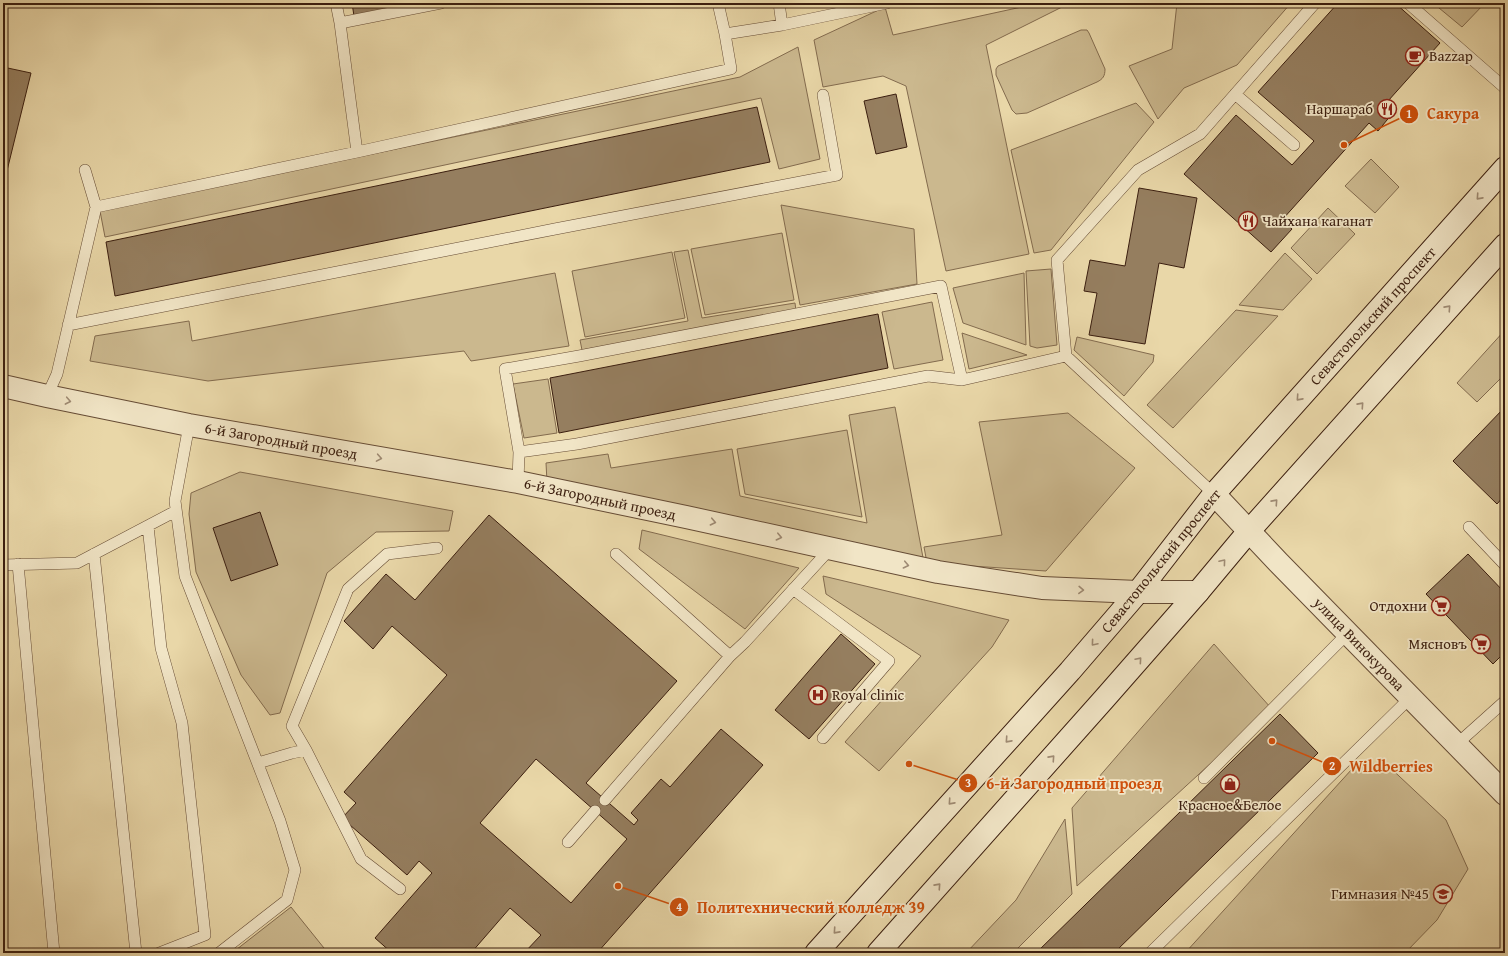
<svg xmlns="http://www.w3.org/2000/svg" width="1508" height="956" font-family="'Gentium Book Plus',serif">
<rect width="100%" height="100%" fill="#e9d7a8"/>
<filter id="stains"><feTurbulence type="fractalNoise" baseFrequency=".005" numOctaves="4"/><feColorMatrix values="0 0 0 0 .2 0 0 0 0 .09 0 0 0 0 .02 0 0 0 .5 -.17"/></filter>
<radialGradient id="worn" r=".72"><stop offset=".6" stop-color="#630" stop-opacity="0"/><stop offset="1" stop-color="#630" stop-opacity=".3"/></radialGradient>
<path fill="#cbb88e" stroke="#836b4e" d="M1040,3h30l-84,42 43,209 -83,17 -40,-185 -23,-10 -60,11 -9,-47 71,-33 8,28z
M1177,3h114l-54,62 -53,23 -26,31 -29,-53 43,-17z
M1433,3h52l-23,24z
M1081,30h6l2,3 16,36c0,7 -2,10 -8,13l-70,31 -11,1 -4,-4 -16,-35v-6l2,-3z
M798,47l22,112 -41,10 -18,-71 -656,139 -5,-26 640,-134z
M1136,103l18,19 -103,128 -17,3 -23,-103z
M1371,159l28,28 -24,26 -30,-27z
M781,205l133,24 3,55 -117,21z
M1328,208l27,26 -38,40 -26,-26z
M782,233l12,67 -89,15 -14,-66z
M688,250l14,68 93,-15 1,8 -214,39 -2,-10 108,-19 -14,-69z
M672,252l13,66 -100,19 -13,-66z
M1285,253l27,26 -29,31 -44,-5z
M1051,269l6,76 -20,3 -7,-2 -4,-75z
M555,273l14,73 -98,15 -7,-10 -256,30 -118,-20 5,-25 94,-15 3,20z
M1024,273l2,72 -63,-22 -10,-35z
M932,302l11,58 -49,9 -12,-57z
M1236,310l42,6 -105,112 -26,-23z
M1505,330v46l-3,1 -25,25 -20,-19z
M962,333l65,22 -58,14z
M1077,337l77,18 -1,7 -29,34 -50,-46z
M548,379l9,54 -33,5 -11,-54z
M895,407l29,156 -377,-81 -1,-19 62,-9 3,14 121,-19 8,47 127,27 -18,-108z
M1068,413l67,55 -89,103 -119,-8 -3,-16 78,-12 -23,-113z
M847,430l15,87 -117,-23 -8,-45z
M240,472l213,39 -4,20 -73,1 -49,41 -47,140 -10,2 -29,-40 -45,-103 -7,-58 2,-21z
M642,530l157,38 -54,61 -106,-80z
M823,576l186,44 -17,27 -113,124 -34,-29 76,-86 -95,-62z
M1214,644l57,64 -194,178 -5,-78z
M1384,762l62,58 22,49 -31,51 -32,33h-220l167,-184z
M1065,819l7,75 -59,59h-47l50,-53z
M291,907l37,46h-96z"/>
<path fill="#957e5f" stroke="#3b1e0f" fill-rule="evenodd" d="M352,3h44l1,5 -43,8z
M1338,3h57l45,40 -52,58 8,8 -18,22 -9,-8 -87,97 10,9 -21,23 -87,-78 52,-59 56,50 22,-24 -56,-49z
M3,67l28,6 -28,114z
M896,94l11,53 -31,7 -12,-53z
M757,107l13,55 -655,134 -9,-54z
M1139,188l58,10 -13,70 -25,-5 -14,81 -56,-9 8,-42 -13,-2 6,-31 35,6z
M878,314l10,54 -329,65 -9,-55z
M1505,407v88l-8,9 -44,-43z
M260,512l18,53 -47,16 -18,-53z
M489,515l188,166 -91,102 48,42 4,-5 -7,-7 30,-34 9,8 51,-58 42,36 -166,188h-73l17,-18 -31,-27 -39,45h-79l-17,-15 57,-65 -13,-12 -12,14 -65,-57 14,-15 -12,-11 103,-117 -55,-49 -19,23 -29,-28 42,-47 29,26zM536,759l91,80 -56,64 -91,-80z
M1468,554l37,39v59l-12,12 -67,-70z
M841,634l34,30 -66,75 -34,-29z
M1280,714l38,39 -204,200h-78z"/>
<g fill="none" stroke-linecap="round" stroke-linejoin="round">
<defs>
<path id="service" d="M336,3l4,20
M718,3l7,31
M779,3l3,22
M1408,3l97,85
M1235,94l59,51
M357,152l-17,-129 101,-20
M85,170l11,37
M68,325l487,-96 282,-54 -14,-80
M1066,356l-9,-96 81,-90 62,-36 115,-131
M962,380l-34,-4 -351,68 -58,8 -14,-83 74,-13 362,-70 21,94 104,-24 148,138
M47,396l10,-22 39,-167 261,-55 374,-83 -6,-35 57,-9 105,-22
M189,425l-14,76 10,75 95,245 15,49 -8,30 -68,53
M518,482l1,-30
M148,526l13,122 21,75 23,212 -46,18
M1469,527l36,38
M94,554l42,399
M616,554l114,102 15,-14 86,-94
M18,564l36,389
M3,565l74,-2 99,-52
M793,589l96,72 -66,77
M1457,744l48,-43
M306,750l-14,-24 56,-137 39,-35 50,-6
M258,763l34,-10 14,-3 55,109 39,30
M1204,778l144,-145
M605,800l125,-144
M568,842l27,-31
M1150,953l261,-256"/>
<path id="tertiary" d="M3,386l44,10 142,29 329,57 168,35 252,55 104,16 96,4h60
M1214,494l64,68 227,232"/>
<path id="secondary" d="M816,953l254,-282 68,-79 76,-98 291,-326
M878,953l227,-255 93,-106 51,-61 256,-286"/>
</defs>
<use href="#service" stroke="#664c35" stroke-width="12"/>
<use href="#tertiary" stroke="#664c35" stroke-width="24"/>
<use href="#secondary" stroke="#3b1e0f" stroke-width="24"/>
<use href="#service" stroke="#f1e5c6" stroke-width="11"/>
<use href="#tertiary" stroke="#f1e5c6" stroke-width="22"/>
<use href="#secondary" stroke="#f1e5c6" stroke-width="22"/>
</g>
<defs><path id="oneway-chevron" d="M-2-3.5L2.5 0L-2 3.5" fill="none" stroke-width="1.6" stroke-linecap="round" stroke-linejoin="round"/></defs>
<g stroke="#9f8b74">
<use href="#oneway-chevron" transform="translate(1479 197) rotate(132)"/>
<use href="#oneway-chevron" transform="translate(1448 308) rotate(-48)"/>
<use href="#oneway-chevron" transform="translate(1299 398) rotate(132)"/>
<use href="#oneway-chevron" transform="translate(68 401) rotate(11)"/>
<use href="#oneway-chevron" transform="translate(1361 405) rotate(-48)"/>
<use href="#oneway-chevron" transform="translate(379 458) rotate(10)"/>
<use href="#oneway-chevron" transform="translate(1275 502) rotate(-48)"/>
<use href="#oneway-chevron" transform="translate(713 522) rotate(12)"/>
<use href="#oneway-chevron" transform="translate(779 537) rotate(13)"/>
<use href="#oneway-chevron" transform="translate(1223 562) rotate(-50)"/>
<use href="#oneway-chevron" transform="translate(906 565) rotate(12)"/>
<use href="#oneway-chevron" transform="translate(1081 590) rotate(2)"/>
<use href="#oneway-chevron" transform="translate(1094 643) rotate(130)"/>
<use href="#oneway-chevron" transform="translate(1139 660) rotate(-49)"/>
<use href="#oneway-chevron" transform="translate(1008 740) rotate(132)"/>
<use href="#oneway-chevron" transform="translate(1052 758) rotate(-48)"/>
<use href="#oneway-chevron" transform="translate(951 802) rotate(132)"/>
<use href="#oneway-chevron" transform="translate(938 886) rotate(-48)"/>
<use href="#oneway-chevron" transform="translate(836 931) rotate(132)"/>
</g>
<defs>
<symbol id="cafe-ring" viewBox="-11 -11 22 22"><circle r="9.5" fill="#f1e5c6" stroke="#8f2418" stroke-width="1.5"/><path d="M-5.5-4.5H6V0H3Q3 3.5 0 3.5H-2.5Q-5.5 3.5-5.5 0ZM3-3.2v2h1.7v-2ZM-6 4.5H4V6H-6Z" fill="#8f2418"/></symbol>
<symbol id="restaurant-ring" viewBox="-11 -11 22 22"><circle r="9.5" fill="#f1e5c6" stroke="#8f2418" stroke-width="1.5"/><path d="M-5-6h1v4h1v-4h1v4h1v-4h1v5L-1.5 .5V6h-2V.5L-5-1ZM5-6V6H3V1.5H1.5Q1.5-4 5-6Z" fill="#8f2418"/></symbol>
<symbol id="supermarket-ring" viewBox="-11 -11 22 22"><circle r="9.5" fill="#f1e5c6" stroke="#8f2418" stroke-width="1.5"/><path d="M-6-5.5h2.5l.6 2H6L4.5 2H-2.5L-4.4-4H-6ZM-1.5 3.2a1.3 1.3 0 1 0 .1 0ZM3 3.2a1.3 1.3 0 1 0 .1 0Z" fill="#8f2418"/></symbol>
<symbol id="hospital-ring" viewBox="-11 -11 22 22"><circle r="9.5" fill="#f1e5c6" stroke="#8f2418" stroke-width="1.5"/><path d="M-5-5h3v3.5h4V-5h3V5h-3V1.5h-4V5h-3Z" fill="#8f2418"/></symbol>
<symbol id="shop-ring" viewBox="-11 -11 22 22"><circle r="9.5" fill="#f1e5c6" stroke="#8f2418" stroke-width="1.5"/><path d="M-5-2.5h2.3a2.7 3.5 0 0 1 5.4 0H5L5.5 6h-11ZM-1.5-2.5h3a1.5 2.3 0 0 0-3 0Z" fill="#8f2418"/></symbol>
<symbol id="school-ring" viewBox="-11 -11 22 22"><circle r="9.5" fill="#f1e5c6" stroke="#8f2418" stroke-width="1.5"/><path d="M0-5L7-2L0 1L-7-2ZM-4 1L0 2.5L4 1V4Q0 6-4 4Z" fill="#8f2418"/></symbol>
</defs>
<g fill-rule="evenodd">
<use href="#cafe-ring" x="1404" y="45" width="22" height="22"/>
<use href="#restaurant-ring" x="1376" y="98" width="22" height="22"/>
<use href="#restaurant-ring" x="1237" y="210" width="22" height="22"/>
<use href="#supermarket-ring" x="1430" y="595" width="22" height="22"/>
<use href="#supermarket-ring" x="1470" y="633" width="22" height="22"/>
<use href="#hospital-ring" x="807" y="684" width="22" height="22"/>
<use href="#shop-ring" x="1219" y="773" width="22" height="22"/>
<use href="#school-ring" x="1432" y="883" width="22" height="22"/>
</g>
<g text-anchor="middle" stroke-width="3.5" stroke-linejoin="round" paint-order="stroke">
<g font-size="15" fill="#3b1e0f" stroke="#f1e5c6" text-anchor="end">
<text x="1429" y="61" text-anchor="start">Bazzap</text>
<text x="1373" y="114">Наршараб</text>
<text x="1262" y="226" text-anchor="start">Чайхана каганат</text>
<text x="1427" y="611">Отдохни</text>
<text x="1467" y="649">Мясновъ</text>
<text x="832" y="700" text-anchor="start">Royal clinic</text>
<text x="1230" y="810" text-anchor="middle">Красное&amp;Белое</text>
<text x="1429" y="899">Гимназия №45</text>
</g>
<g font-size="15" fill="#3b1e0f" stroke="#f1e5c6">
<text transform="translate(1373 316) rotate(-48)" y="5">Севастопольский проспект</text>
<text transform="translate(281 441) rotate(10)" y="5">6-й Загородный проезд</text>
<text transform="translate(600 499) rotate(12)" y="5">6-й Загородный проезд</text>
<text transform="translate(1161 561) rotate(-51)" y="5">Севастопольский проспект</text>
<text transform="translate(1359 644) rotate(46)" y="5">улица Винокурова</text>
</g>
</g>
<path fill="none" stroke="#ce500c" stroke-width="1.5" d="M1344 145L1409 114M1272 741L1332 766M909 764L968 783M618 886L679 907"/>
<g fill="#ce500c" stroke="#f1e5c6" stroke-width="1.5">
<circle cx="1344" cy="145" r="4"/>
<circle cx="1272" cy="741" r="4"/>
<circle cx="909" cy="764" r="4"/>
<circle cx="618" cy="886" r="4"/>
<circle cx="1409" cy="114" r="10"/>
<circle cx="1332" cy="766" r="10"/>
<circle cx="968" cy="783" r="10"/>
<circle cx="679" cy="907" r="10"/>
</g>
<g font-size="12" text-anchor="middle" font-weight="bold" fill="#fff">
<text x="1409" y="118">1</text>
<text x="1332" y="770">2</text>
<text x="968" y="787">3</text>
<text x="679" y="911">4</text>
</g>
<g font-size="16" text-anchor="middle" font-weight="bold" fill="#ce500c" stroke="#f1e5c6" stroke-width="3.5" stroke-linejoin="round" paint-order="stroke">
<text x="1453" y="119">Сакура</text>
<text x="1391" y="772">Wildberries</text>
<text x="1074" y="789">6-й Загородный проезд</text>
<text x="811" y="913">Политехнический колледж 39</text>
</g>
<rect width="1508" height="956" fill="none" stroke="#e9d7a8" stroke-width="16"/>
<rect x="4" y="4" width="1500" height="948" fill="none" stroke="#3b1e0f" stroke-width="2"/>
<rect x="8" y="8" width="1492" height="940" fill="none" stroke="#3b1e0f"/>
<rect width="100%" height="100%" filter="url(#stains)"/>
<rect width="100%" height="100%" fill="url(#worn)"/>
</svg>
